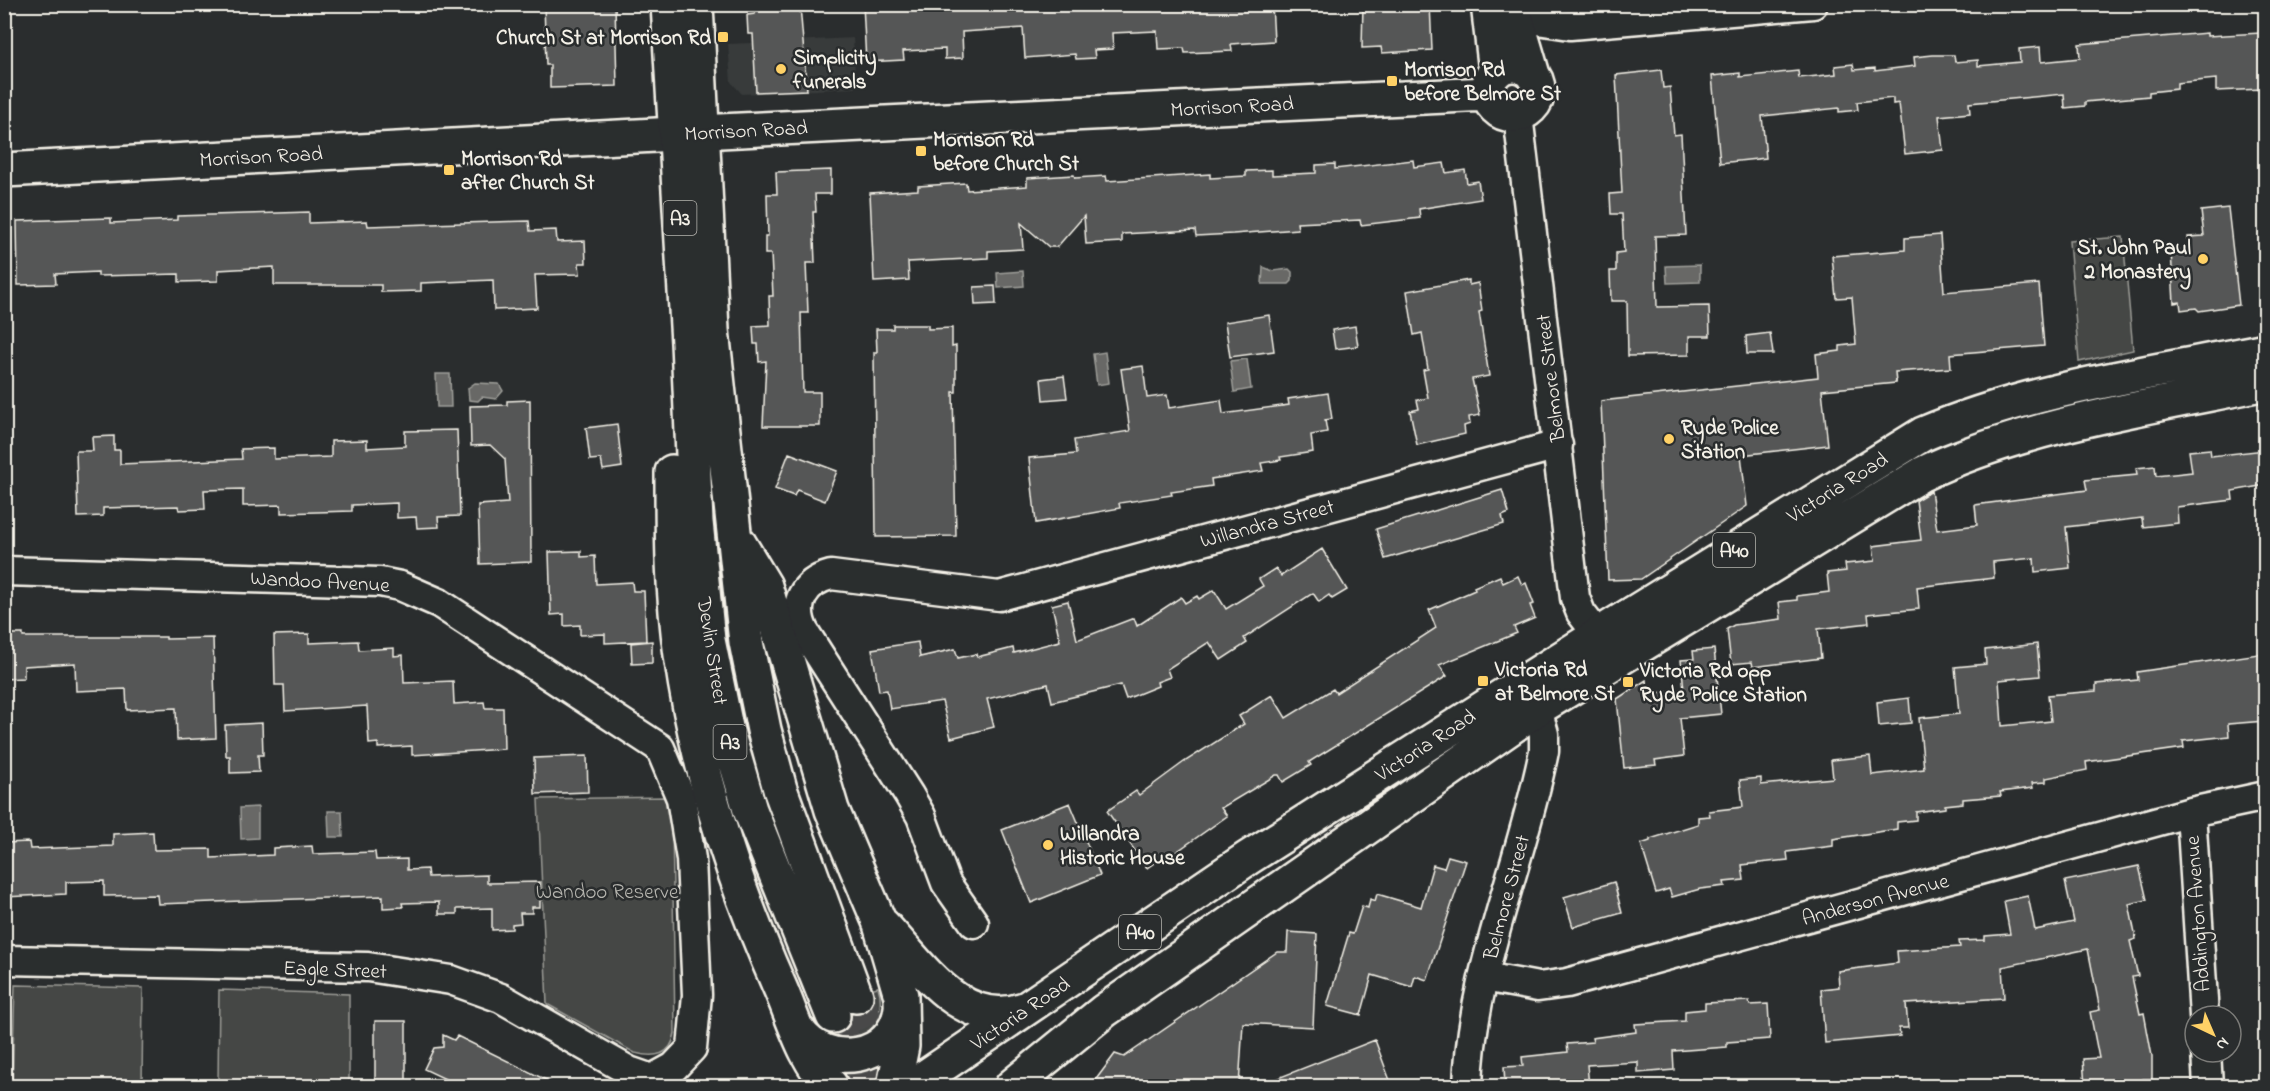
<svg xmlns="http://www.w3.org/2000/svg" width="2270" height="1091" font-family="'Indie Flower',sans-serif">
<rect width="100%" height="100%" fill="#2a2d2e"/>
<filter id="ink" filterUnits="userSpaceOnUse"><feTurbulence type="fractalNoise" baseFrequency=".0167" numOctaves="2"/><feDisplacementMap in="SourceGraphic" scale="12" xChannelSelector="R" yChannelSelector="G"/><feConvolveMatrix kernelMatrix="1 2 1 2 8 2 1 2 1" color-interpolation-filters="sRGB"/></filter>
<g filter="url(#ink)">
<path fill="#373a3a" d="M853,38l3,50 -114,6 -11,-12 -3,-38z"/>
<path fill="#444645" stroke="#9c9c96" stroke-width="1.5" d="M2123,237l10,113 -54,12 -10,-121z
M667,797l5,21 3,215c-4,23 -20,25 -40,20l-88,-49 -9,-205z
M15,985l128,3 -1,98h-130z
M878,987c9,25 -9,63 -41,53 -6,-2 -12,-6 -17,-9l50,-42z
M219,990l130,4v92h-131z"/>
<path fill="#676866" stroke="#9f9f9a" stroke-width="1.5" d="M1700,265v17l-33,1 -1,-17z
M1263,267l10,4 16,-2 3,3v9l-3,3h-27z
M1023,271l1,15 -26,2 -1,-15z
M1105,352l4,31 -12,2 -4,-31z
M1247,359l4,30 -17,3 -4,-31z
M436,374h14l1,33h-14z
M475,383l24,1 4,7 -7,8 -14,-2 -4,4 -9,-1 -1,-12z
M258,807v31l-17,1 -1,-31z
M328,811h14l1,26h-14z"/>
<path fill="#555756" stroke="#f4f1e8" stroke-width="1.5" d="M544,4h71l2,82 -67,2v-23h-4z
M755,4l45,2 7,84 -51,2 -3,-58h-5l-1,-19 8,-1z
M863,4h196v5l81,-5h132l2,37 -43,3 1,7 -47,2 -1,-5 -26,1 -1,-18 -45,2 1,16 -19,1 1,8 -19,1 -1,-5 -50,4 -2,-30 -61,4 1,26 -18,1v-10l-42,2 1,9 -38,2z
M1363,4h67l2,46 -50,3 -1,-6 -19,1z
M2207,33v3l54,-3 2,56 -47,2v-12l-39,4v6l-28,3v4l-64,6v4l-20,2 -1,-14 -95,9 1,10 -31,3 4,34 -38,4 -6,-51 -6,1v-6l-36,4 1,8 -19,2v-4l-77,8 4,42 -46,5 -8,-87 28,-3v4l58,-6 1,7 37,-4 -1,-8 18,-2 1,6 21,-2v3l40,-5 -1,-9 19,-2h21l1,7 23,-2v6l42,-4 -1,-13 21,-2 1,15 39,-4 -1,-14z
M1661,70l2,18 7,-1 4,48 7,-1 5,101 -31,1 2,71 52,-1 1,30h-21v19l-61,1 -1,-55h-16l-1,-30h6v-18l8,-1 -2,-38h-11l-1,-20 12,-1 -6,-118z
M1413,160l1,7 30,-4 2,10 19,-3 2,13 11,-2 3,18 -62,10 1,9 -59,7 -1,-5 -63,3 1,6 -65,5 -37,2 -1,-6 -73,4v8l-36,2 -2,-28 -27,31h-8l-28,-24 2,26 -35,2v7l-80,4 1,18 -35,2 -4,-89 48,-3v-4l48,-3 1,7 60,-4v-8l47,-3 1,3 31,-2 1,5 103,-7v4l36,-2v-5l26,-1v5l44,-2v-8l19,-1v5z
M831,170v24h-16l1,18h-3l2,51h-9l2,50h-7l2,79h17v34h-57l3,-65 -7,1 -1,-18h-4l-1,-18 17,-1 -1,-29h4l-2,-42h-6v-18h3l-1,-42h10l-1,-22z
M2228,208l11,97 -40,6 -3,-3 -15,2 -1,-8 -6,1 -3,-52 18,-2 -1,-12 16,-1 -3,-25z
M309,212v11l58,-2 1,5 161,-5 1,10 26,-1 1,12 28,-1 1,22h-7l1,11 -45,1 2,33 -43,2 -1,-30 -72,3v8l-40,1v-7h-107v-18l-56,3v11l-39,1v-8l-81,2v-4l-43,2 1,10 -38,1 -1,-64 94,-3v5l66,-3v-4z
M1940,235l4,57 95,-8 5,62 -94,8 1,14 -56,4 1,11 -74,7 6,55 -87,10 6,51 -106,73 -33,1 -7,-179 217,-24 -2,-23 24,-3v-5l16,-2 -4,-47 -16,1 -4,-42 73,-6v-12z
M1469,280v5l9,-2 4,28 -3,1 10,64 -17,3 8,36 -11,2 1,7 -6,2 1,8 -48,11 -7,-34 9,-2 -2,-9 11,-2 -5,-28 5,-1 -6,-36 -8,2 -7,-44z
M995,286l1,18 -21,1 -1,-18z
M1269,315l5,36 -44,6 -5,-35z
M893,325h35v4l24,-1v19l4,-1v46h-3l3,144 -80,1 -2,-185h3l-1,-23h17z
M1355,326l3,20 -23,3 -3,-19z
M1770,333l3,21h-26l-1,-18z
M1143,366l4,32 20,-3 2,13 52,-8 2,14 66,-9 -1,-6 40,-6 4,26 -7,1 2,12 -16,3 2,17 -33,5 1,3 -20,3 2,8 -52,8 1,7 -41,6 1,3 -53,8 1,5 -84,15 -7,-65 47,-4 -2,-14 56,-9 -9,-62z
M1064,376l3,22 -24,2 -2,-21z
M530,400l1,162 -51,2 -2,-59 30,-2 -3,-44 -15,-14 -19,1 -1,-40 37,-1v-4z
M617,424l5,43 -19,3 -2,-11 -11,1 -4,-32z
M457,430l3,86 -22,1 1,10 -22,1 -1,-11 -19,1v-15l-45,2v6l-71,2v-8l-38,1v-17l-39,1 1,19 -26,1 -1,-4 -75,2v8l-25,1 -2,-66h17l-1,-14 22,-1v14h6v14l122,-5 -1,-10 33,-1v11l57,-2v-16l36,-1v8l38,-2v-15z
M2210,449l1,7 54,-6v35l-33,6 1,9 -56,7 1,16 -35,4 -1,-9 -76,9 4,41 -35,4 -1,-14 -41,4 1,16 -77,9 2,22 -51,5 1,9 -51,6 3,29 -68,9 -1,-5 -21,2 -4,-35 7,-4 47,-6 -2,-17 18,-2v-4l32,-4 -2,-19 19,-2 -1,-7 30,-3 -2,-15 48,-6 -5,-40 15,-9 6,39 40,-5 -2,-20 112,-15 -2,-10 52,-5 -1,-7 19,-2 1,10 36,-4 -3,-21z
M789,453l48,18 -12,30 -28,-11 -3,6 -19,-7z
M1502,490l7,23 -7,3 2,8 -119,35 -9,-30z
M1322,549l25,41 -15,9 -3,-4 -10,7 -6,-9 -69,45 3,5 -26,17 -12,-18 -42,27 3,8 -13,5 1,4 -32,13 -5,-14 -69,17 -4,-18 -61,15 7,28 -43,11 -9,-37 -52,8 -3,-19 -8,1 -7,-42 46,-7 2,15 35,-8 3,9 18,-4 1,3 36,-9 1,5 46,-12 -8,-36 16,-4 9,39 57,-22 3,8 44,-29 4,6 12,-7 2,3 15,-9 12,19 37,-23 -4,-7 17,-11 5,8z
M581,551v6l14,-1 1,28 36,-2 1,9h11l2,50 -41,2v-9l-25,1v-10l-16,1v-12l-13,1 -2,-63z
M1500,576l3,7 15,-7 4,9 4,-2 8,21 -4,1 5,13 -21,9 3,6 -78,32 8,11 -138,86 2,3 -28,17 -4,-7h-3l-55,33 6,8 -65,46 -2,-3 -13,9 -40,-57 29,-20 3,4 45,-33 60,-38 -5,-8 33,-21 14,23 47,-29 3,4 100,-65 -7,-18 46,-20 -1,-3z
M4,634h19v3h143v2l47,-1 3,100 -39,2 -1,-32 -49,2 -1,-21 -50,2 -1,-28 -51,3v12l-20,1z
M309,634v9l49,-2 1,9 35,-2v8l9,-1 1,28 49,-2 1,23 30,-2 1,6h18l1,41 -92,6v-9l-34,2v-5l-9,1 -2,-38 -82,5 -1,-26h-9l-1,-50z
M652,641v22l-20,1 -1,-21z
M2037,644l3,32 -41,4 3,46 49,-5 -3,-26 48,-4v-7l42,-4 -1,-8 128,-19v68l-37,3 1,12 -46,5 1,7 -98,14 1,8 -41,8v4l-14,1 1,5 -33,4 1,4 -38,3v4l-18,2v3l-29,4v8l-19,2v7l-64,10v7l-46,6 1,8 -46,5 2,15 -20,2 1,4 -25,3 -28,8 -3,-8 -13,4 -15,-49 9,-3v-2l48,-15v-7l12,-1 -1,-5 34,-4 -3,-27 21,-2v7l72,-7 -2,-18 39,-4 2,19 52,-6 -5,-51 40,-4 -4,-47 31,-3 -1,-14z
M1714,649l7,65 -41,4 4,38 -29,4 1,5 -32,3 -7,-69 29,-19 2,14 36,-4 -3,-30 13,-1 -1,-8z
M1909,698l2,25 -32,3 -2,-24z
M262,723l1,32h-5l1,17 -29,1v-17h-4l-1,-31z
M587,756l1,36 -53,2 -1,-36z
M1070,803l30,72 -69,28 -29,-73z
M153,832l1,18 57,-1v9l62,-3v-7l39,-2 1,8 62,-2 1,8 31,-1v11l20,-1 1,8 59,-2v8l53,-1v25h-8v6h-12l1,10 -9,1v5l-20,1v-22l-35,1v5h-18v-12l-37,1 1,4 -20,1v-12l-225,8 -1,-9 -53,1v-15l-38,1v12l-62,3v-54l25,-1 1,7 83,-3v-12z
M1448,856l18,5 -39,119 -12,-4 -3,11 -40,-12 -11,40 -34,-9 22,-73 4,1 9,-28 6,2 2,-9 5,2 2,-7 44,13 12,-42 11,3z
M2139,866l8,34 -18,4 7,35 -6,2 8,35 -6,1 8,37 4,-1 8,43v23h-9l1,7h-59l-2,-27 16,-1 -9,-46 10,-2 -12,-61 -86,18 2,31 -98,6 2,24h-9l1,8 -75,7 -4,-54 18,-2 -1,-16 60,-8 -1,-12 63,-4 -1,-6 26,-1v-4l25,-2 -6,-33 24,-5 7,34 39,-8 -9,-41z
M1614,882l8,31 -49,14 -9,-30z
M1288,932l29,2 -4,93 -70,-4 -4,63h-148l24,-32 9,3 153,-105h10z
M1749,1001l1,4 18,-1 2,35 -43,3v5l-54,4 1,19 -36,3v-11l-51,3 2,21h-84l-1,-19 19,-1 -1,-9 46,-5 -1,-8 26,-2 -1,-4 44,-6 -1,-8 50,-3v-10l20,-2v-6z
M375,1021h31v65h-31z
M443,1035l11,5 3,-4 101,50h-98l-36,-17 10,-21 9,-1z
M1375,1040l17,46h-41l-2,-5 -16,5h-75z"/>
<g fill="none" stroke-linecap="round" stroke-linejoin="round">
<path stroke="#484a4a" stroke-width="33" stroke-dasharray="33 16" stroke-linecap="butt" d="M856,996l30,76
M833,1016l30,70"/>
<defs>
<path id="street" d="M1513,7l18,12 39,6 243,-21
M1518,115l57,483 6,15 17,22
M4,571l376,11 20,4 39,17 221,145 21,50 10,61 6,136 -5,53 -18,19 -22,12 -23,-8 -128,-73 -50,-18 -83,-13 -364,-7
M2191,812l13,204
M974,923l-28,-40 -25,-67 -12,-21 -105,-164c-13,-27 0,-49 27,-56l168,21 559,-151
M1484,977l54,10 29,-4 624,-171 75,-16
M2206,1052l2,34
M1468,1086c3,-114 54,-223 76,-335v-17l-7,-25"/>
<path id="secondary" d="M1488,4l8,68
M1512,4l21,71
M1488 90a25 25 0 1 1 50 0a25 25 0 1 1-50 0Z
M700,132l788,-38
M4,170l671,-36"/>
<path id="highway" d="M668,4l20,339 8,179 12,118 19,92 23,78 83,206
M696,4l16,326 34,312 18,88 16,59 76,207
M672,472c0,61 0,123 9,183 16,114 53,229 100,335 14,33 24,71 50,96
M739,543l26,43 67,224 47,111 22,75 1,50 -8,40
M883,925c37,39 79,107 141,84
M798,1030c28,41 97,31 103,-22
M912,1086l336,-228 350,-223 325,-201c108,-46 228,-61 343,-84
M1012,1086l92,-75 433,-302 385,-235c103,-49 231,-68 344,-91"/>
</defs>
<use href="#street" stroke="#f4f1e8" stroke-width="33"/>
<use href="#secondary" stroke="#f4f1e8" stroke-width="38"/>
<use href="#highway" stroke="#f4f1e8" stroke-width="38"/>
<use href="#street" stroke="#2a2d2e" stroke-width="28"/>
<use href="#secondary" stroke="#2a2d2e" stroke-width="33"/>
<use href="#highway" stroke="#2a2d2e" stroke-width="33"/>
</g>
</g>
<g fill="#ffd166" stroke="#2a2d2e" stroke-width="2">
<rect x="717" y="31" width="12" height="12" rx="3"/>
<circle cx="781" cy="69" r="6"/>
<rect x="1386" y="75" width="12" height="12" rx="3"/>
<rect x="915" y="145" width="12" height="12" rx="3"/>
<rect x="443" y="164" width="12" height="12" rx="3"/>
<circle cx="2203" cy="259" r="6"/>
<circle cx="1669" cy="439" r="6"/>
<rect x="1477" y="675" width="12" height="12" rx="3"/>
<rect x="1622" y="676" width="12" height="12" rx="3"/>
<circle cx="1048" cy="845" r="6"/>
</g>
<g text-anchor="middle" stroke-width="5" stroke-linejoin="round" paint-order="stroke">
<g fill="#2a2d2e" stroke="#b7b6b0" stroke-width="1.5">
<rect x="663.5" y="201" width="33" height="34" rx="4.5"/>
<rect x="1713" y="533" width="42" height="34" rx="4.5"/>
<rect x="713.5" y="725" width="33" height="34" rx="4.5"/>
<rect x="1119" y="915" width="42" height="34" rx="4.5"/>
</g>
<g font-size="20" font-weight="bold" fill="#f4f1e8">
<text x="680" y="225">A3</text>
<text x="1734" y="557">A40</text>
<text x="730" y="749">A3</text>
<text x="1140" y="939">A40</text>
</g>
<g font-size="21" font-weight="bold" fill="#f4f1e8" stroke="#2a2d2e" text-anchor="start">
<text x="711" y="44" text-anchor="end">Church St at Morrison Rd</text>
<text x="793" y="64">Simplicity<tspan x="793" dy="24">funerals</tspan></text>
<text x="1404" y="76">Morrison Rd<tspan x="1404" dy="24">before Belmore St</tspan></text>
<text x="933" y="146">Morrison Rd<tspan x="933" dy="24">before Church St</tspan></text>
<text x="461" y="165">Morrison Rd<tspan x="461" dy="24">after Church St</tspan></text>
<text x="2191" y="254" text-anchor="end">St. John Paul<tspan x="2191" dy="24">2 Monastery</tspan></text>
<text x="1681" y="434">Ryde Police<tspan x="1681" dy="24">Station</tspan></text>
<text x="1495" y="676">Victoria Rd<tspan x="1495" dy="24">at Belmore St</tspan></text>
<text x="1640" y="677">Victoria Rd opp<tspan x="1640" dy="24">Ryde Police Station</tspan></text>
<text x="1060" y="840">Willandra<tspan x="1060" dy="24">Historic House</tspan></text>
</g>
<g font-size="21" fill="#f4f1e8" stroke="#2a2d2e">
<text transform="translate(1232 106) rotate(-3)" y="7">Morrison Road</text>
<text transform="translate(746 130) rotate(-3)" y="7">Morrison Road</text>
<text transform="translate(261 156) rotate(-3)" y="7">Morrison Road</text>
<text transform="translate(1550 378) rotate(-97)" y="7">Belmore Street</text>
<text transform="translate(1837 487) rotate(-32)" y="7">Victoria Road</text>
<text transform="translate(1267 523) rotate(-15)" y="7">Willandra Street</text>
<text transform="translate(320 581) rotate(3)" y="7">Wandoo Avenue</text>
<text transform="translate(713 651) rotate(81)" y="7">Devlin Street</text>
<text transform="translate(1425 745) rotate(-33)" y="7">Victoria Road</text>
<text transform="translate(1506 897) rotate(-75)" y="7">Belmore Street</text>
<text transform="translate(1875 899) rotate(-15)" y="7">Anderson Avenue</text>
<text transform="translate(2197 914) rotate(-94)" y="7">Addington Avenue</text>
<text transform="translate(335 969) rotate(2)" y="7">Eagle Street</text>
<text transform="translate(1020 1013) rotate(-34)" y="7">Victoria Road</text>
</g>
<g font-size="21" fill="#b6b5af" stroke="#2a2d2e">
<text x="607" y="898">Wandoo Reserve</text>
</g>
</g>
<rect width="2270" height="1091" fill="none" stroke="#2a2d2e" stroke-width="24"/>
<rect x="12" y="12" width="2246" height="1067" fill="none" stroke="#f4f1e8" stroke-width="2" filter="url(#ink)"/>
<g transform="translate(2213 1034) rotate(136)"><circle r="28" fill="#2a2d2e" stroke="#7b7b78" stroke-width="1.5"/>
<path d="M0-4.5L10 22L0 15L-10 22Z" fill="#ffd166"/>
<text y="-9" font-size="16" font-weight="bold" text-anchor="middle" fill="#f4f1e8">N</text>
</g>
</svg>
